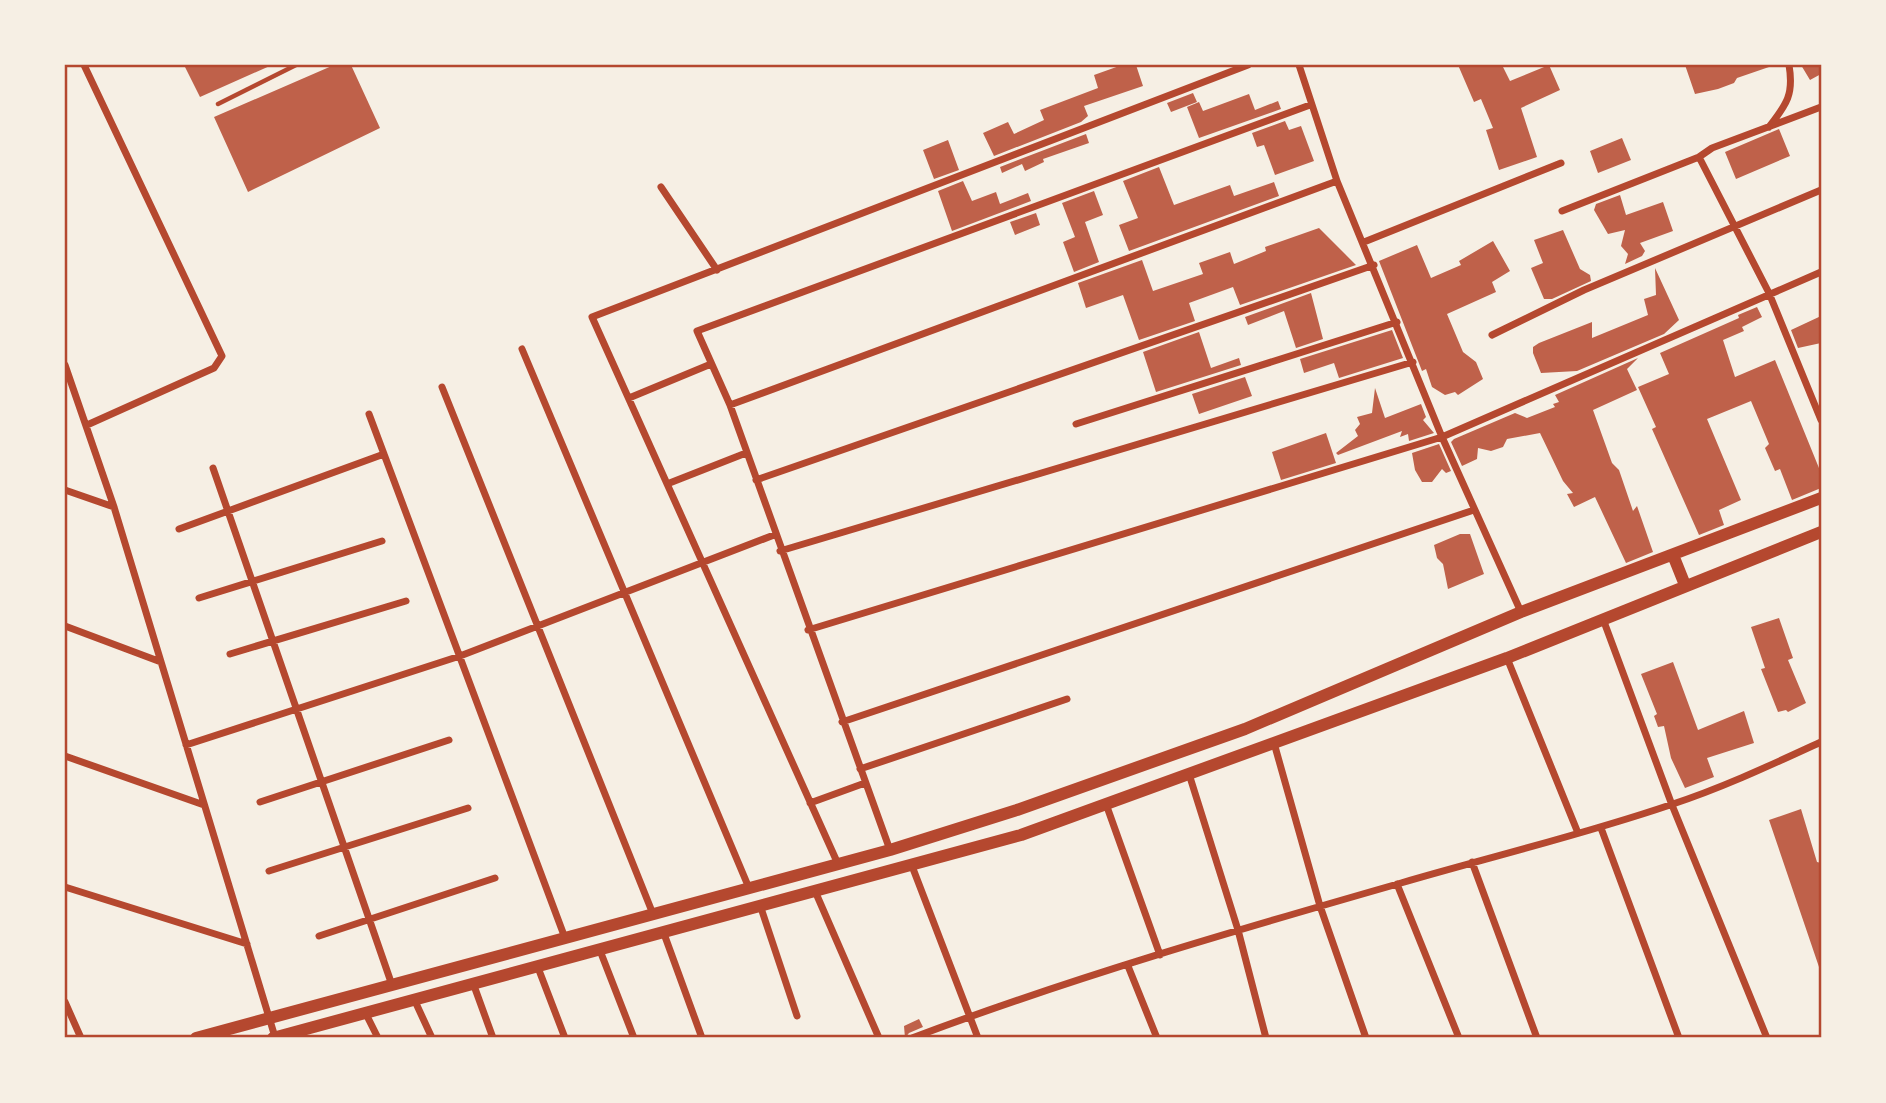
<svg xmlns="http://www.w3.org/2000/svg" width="1886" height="1103" font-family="'PT Serif',serif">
<rect width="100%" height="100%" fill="#f6efe4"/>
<path fill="#bf614a" d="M184,65h88l-72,32z
M334,65h17l29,63 -132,64 -34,-75z
M1122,65h14l7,21 -59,20 4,10 -7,6 -87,34 -11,-23 25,-11 6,12 30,-14 -4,-10 58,-22 -4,-13z
M1458,65h44l8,16 39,-16 11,25 -39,18 16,49 -38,13 -13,-40 7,-2 -12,-29 -7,3z
M1685,65h84v2l-32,11 -3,5 -16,6 -23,5z
M1801,65h20v9l-11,6z
M1193,93l4,9 -26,10 -4,-9z
M1249,94l6,16 23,-9 3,8 -82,29 -12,-31 12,-5 4,9z
M1285,121l4,9 12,-4 13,35 -39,14 -11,-30 -7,2 -5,-14z
M1779,129l11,27 -54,23 -11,-27z
M1086,134l3,9 -46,16 1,3 -19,9 -3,-7 -20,9 -2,-6z
M1622,138l9,22 -33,13 -8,-22z
M948,140l11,30 -25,9 -11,-29z
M1159,167l15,38 56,-20 4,11 40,-14 5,14 -150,55 -10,-26 19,-7 -15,-37z
M963,181l9,20 24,-9 4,12 28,-11 3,8 -79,30 -14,-40z
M1094,191l9,24 -18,7 14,40 -25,10 -11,-30 12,-5 -13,-34z
M1620,195l6,20 37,-13 10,29 -33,12 5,8 -3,5 -17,8 3,-10 -7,-8 4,-16 -17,4 -14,-24 2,-6z
M1036,213l4,12 -25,10 -5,-13z
M1319,228l37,37 -116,40 -7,-18 -44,16 6,18 -56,19 -16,-45 -37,13 -8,-25 64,-23 11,31 50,-17 -4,-11 31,-11 4,12 32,-13 -1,-4z
M1563,230l17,39 10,6 1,6 -39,18h-8l-13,-31 12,-5 -9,-23z
M1493,241l17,30 -18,11 4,10 -49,22 16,38 13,10 7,17 -25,16 -3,-3 -10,3 -13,-8 -6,-18 -4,2 -43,-110 38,-16 14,33 30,-13 -2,-4z
M1655,268l24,52 -15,14 -87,37 -36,2 -8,-20v-6l6,-4 53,-21v16l56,-23 -4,-16 12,-4z
M1311,293l12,46 -27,9 -12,-37 -36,14 -3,-8z
M1757,307l5,10 -20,10 2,4 -21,9 12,37 40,-17 46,113v15l-29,12 -12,-31 -5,2 -10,-23 4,-4 -18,-43 -44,18 34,81 -22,10 5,15 -25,10 -47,-106 4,-2 -18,-40 31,-13 -9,-21 79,-35 -1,-3z
M1821,316v27l-23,5 -7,-18z
M1392,330l11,28 -64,20 -5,-15 -30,10 -4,-14z
M1199,332l12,36 28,-10 2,7 -85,27 -13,-40z
M1638,358l-11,11 10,21 -44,20 19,53 7,7 14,41 4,-5 16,46 -27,11 -31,-66 -21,10 -7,-13 6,-1 -10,-12 -23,-48 -33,6 -4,8 -12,4 -13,-3 -1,11 -15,7 -11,-24 3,-3 61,-26 12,5 28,-11 -2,-3 6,-2 -4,-7z
M1245,377l7,19 -53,18 -7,-20z
M1375,388l10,30 36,-14 5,13 -3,3 11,13 -25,8 -1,-7 -8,3 2,-6 -64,24 -2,-2 22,-17 -3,-6 5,-6 -3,-7 15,-4z
M1326,433l10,30 -55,17 -9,-28z
M1439,444l12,27 -5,2 -4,-4 -10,13h-10l-7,-12 -3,-17z
M1460,534h10l14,40 -36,15 -5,-25 -6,-6 -3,-13z
M1779,618l14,40 -5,2 18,43 -18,9 -2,-2 -8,2 -17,-43 4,-1 -14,-41z
M1673,662l25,68 46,-19 10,32 -47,15 7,19 -29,11 -14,-30 -7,-32 -6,1 -4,-11 3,-2 -16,-40z
M1801,809l16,53 4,1 -2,104 -50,-147z
M919,1019l4,8 -14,6 -4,5 -1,-12z"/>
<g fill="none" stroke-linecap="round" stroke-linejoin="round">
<path stroke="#b5482f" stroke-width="4.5" d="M218,104l78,-39"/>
<path stroke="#b5482f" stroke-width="7" d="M84,65l138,291 -8,12 -127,57
M1299,65l38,116 105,256 79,175
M1821,107l-109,41 -13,9 70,136 52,127
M1769,127c18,-23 25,-33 20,-62
M661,187l56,83
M1562,211l137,-54
M1364,242l197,-79
M1492,335l92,-45 237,-100
M522,349l227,539
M65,365l49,142 161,530
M442,387l211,527
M629,398l82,-34
M730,405l607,-224
M369,414l196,524
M1076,424l321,-102
M213,468l179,517
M756,480l618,-215
M667,484l79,-31
M65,490l49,17
M179,529l205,-75
M780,551l633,-189
M199,598l183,-57
M1603,619l69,186 95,233
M65,626l96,36
M808,630l634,-193 379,-165
M230,654l176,-53
M1507,658l71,175
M842,722l632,-212
M1274,743l46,163 46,132
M186,745l274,-89 314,-121
M65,756l139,49
M860,769l207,-70
M1189,774l49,156 28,108
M260,802l189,-62
M810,803l55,-20
M1106,804l54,151
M1601,828l78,210
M890,850l-160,-445 -33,-74 613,-226
M1472,862l65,176
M838,864l-246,-547 656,-252
M912,866l66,172
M269,871l199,-63
M1397,884l62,154
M65,887l182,57
M815,891l64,147
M760,905l37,111
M663,931l39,107
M319,936l176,-58
M599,948l35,90
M537,965l28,73
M1128,966l29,72
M473,983l20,55
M414,999l18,39
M65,1002l16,36
M365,1012l13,26
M912,1038c159,-60 325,-108 489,-155 89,-26 181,-48 269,-78 52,-17 101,-40 151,-63"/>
<path stroke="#b5482f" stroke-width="12" d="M1673,555l12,30
M196,1038l694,-188 127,-40 228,-81 276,-117 300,-114
M273,1038l748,-203 486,-177 314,-126"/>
</g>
<rect width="1886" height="1103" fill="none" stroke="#f6efe4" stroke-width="133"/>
<rect x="66" y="66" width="1754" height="970" fill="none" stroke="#b5482f" stroke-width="2.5"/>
</svg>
